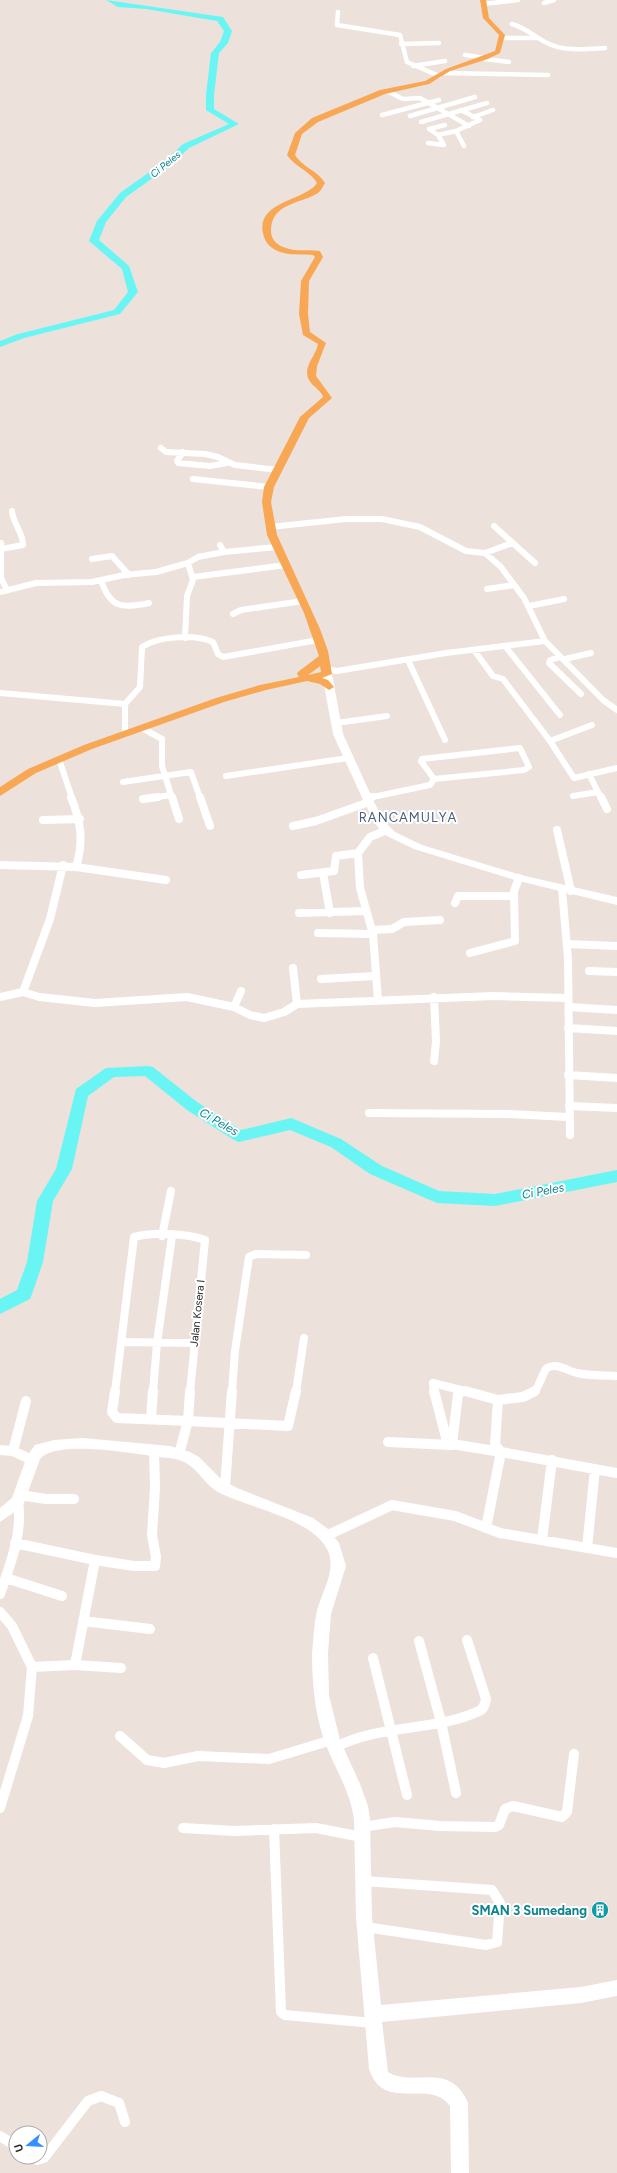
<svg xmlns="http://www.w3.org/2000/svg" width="617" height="2173" font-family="Figtree,sans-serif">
<rect width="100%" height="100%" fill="#ede1db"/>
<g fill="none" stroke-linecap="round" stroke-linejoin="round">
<path fill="#68f5f4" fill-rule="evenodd" d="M106,0l117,17 9,14 -4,12 -9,10 -5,42v14l25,15 -50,24 -18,17 -45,32 -20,25 -7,18 30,26 9,26 -18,22 -96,24 -24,9v-6l18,-7 96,-24 14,-18 -6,-23 -33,-28 8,-20 23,-28 45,-32 18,-17 46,-20 -23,-14v-15l5,-42 9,-11 4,-11 -7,-10 -71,-12 -28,-2z
M148,1066l5,1 44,35 44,28 50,-12 5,2 45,19 41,27 57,25 56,3 122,-24v12l-122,24 -58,-3 -67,-29 -39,-27 -41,-17 -51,12 -5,-2 -47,-30 -42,-34 -31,1 -26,19 -16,73 -19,32 -10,61 -11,32 -2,5 -30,15v-15l17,-9 10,-28 10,-61 19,-32 20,-80 30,-21z"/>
<path stroke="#fff" stroke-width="4.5" d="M544,3l10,-3
M483,4l35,-4
M338,12l-1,13 63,10 7,27 32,14
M512,24c16,5 21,12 35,19 17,9 40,6 58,5
M502,38h35
M401,44l38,-1
M465,55l21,3
M485,59l24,3
M413,66l32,-5
M443,73l105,2
M387,91l16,8 17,-1 49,28
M382,115l57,-15
M410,116l65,-19
M473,117l20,-7
M421,122l66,-19
M456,131l8,15
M438,135l18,-4 24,-11 -19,-10
M428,143l16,2 -6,-10 -9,-6 16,-4"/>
<path stroke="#fff" stroke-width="6" d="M161,448l5,4 39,2 13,3 17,8 44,5
M183,452l-6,9 1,2 32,3 17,-3
M193,479l76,8
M494,526l41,37
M270,527l76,-8h36l38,8 46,24 19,2 16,14 23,31 21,43 -99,12 -109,18 -12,-2
M1,543v35l6,12
M1,549l22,-4c0,-13 -10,-21 -11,-34
M224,552l52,-5
M485,553l27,-10
M92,559l20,-3 17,19
M193,577l93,-12
M101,580c9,28 21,29 48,23
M487,589l27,-4
M0,592l36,-9 56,-1 32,-7 32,-3 32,-9 10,-6 26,-5 -4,-7
M529,606l35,-7
M233,614l8,-4 62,-9
M185,638l2,-42 6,-16 -5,-17
M545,641l58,59 14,10
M505,646l55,69
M474,650l19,26 10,3 47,62 24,37 43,-10
M560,657l-10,3 -1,3 32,31
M565,659l26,-6
M408,660l37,80
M0,693l125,11 15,-17 2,-40c17,-11 53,-13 71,-5l5,12 5,3 95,-17
M125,704v30
M336,723l51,-7
M142,728l20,11v27l10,32
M550,741l42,-16
M520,748l9,19 -5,3 -90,9 -13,-18 1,-2z
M59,759l13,39
M589,774l12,24
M226,776l122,-18
M123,782l68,-10 9,26
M573,796l25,-4
M151,798l20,-3
M368,798l62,-13 4,-6"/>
<path stroke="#fff" stroke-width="8" d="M172,797l7,22
M200,797l10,29
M601,797l6,12
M367,798l5,-1
M143,799l15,-2
M43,820l37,-1
M293,826l23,-5 53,-19
M557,830l14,61
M0,865l76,2c8,-26 5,-45 -5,-70
M76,867l90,13
M323,873l7,40
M301,875l33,-4 2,-15 22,-3
M562,889l6,70 2,176
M455,903l3,-7h56
M299,913l66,-2
M373,930l19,-1 12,-7 36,-2
M318,933l55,1
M567,944l50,2
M470,953l45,-12 -1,-50 5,-13
M293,968l4,36
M589,971l28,1
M321,979l54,-3
M23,992l27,-73 13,-54
M0,997l23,-5 16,5 56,6 92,-6 47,10 16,8 14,3 20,-6 13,-8 197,-8 74,2
M434,997l2,44 -2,20
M378,1000l-5,-66 -13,-46 -2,-35 12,-16 17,-7
M234,1007l7,-16
M569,1007l48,3
M568,1028l49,3
M568,1075l49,3
M569,1106l48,2
M369,1113l140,1 59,3
M162,1236l9,-45
M122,1342l72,1
M115,1392l19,-155c21,-5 51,-4 71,3l-15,152
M153,1392l4,-49 15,-107
M232,1392l3,-41 14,-94 7,-3 50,1
M296,1392l8,-54
M434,1392l-1,-9 36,9
M461,1392l3,-1
M534,1392c6,-6 9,-21 13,-24 10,-6 20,3 30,5 12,3 27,2 40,3"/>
<path stroke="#fff" stroke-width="10" d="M115,1391l-3,21 5,6 71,3
M434,1391l14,54
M463,1391l-5,3 -6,50 49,8
M465,1391l33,9 -3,45 6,7
M498,1400l25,-3 12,-6
M26,1401l-13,50 19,9
M151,1418l2,-27
M188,1421l100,5 8,-35
M188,1421l2,-30
M388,1442l64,3
M0,1450l13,1
M179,1454l9,-33
M225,1487l7,-96
M20,1495l26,4h28
M486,1528l15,-76 116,21
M326,1536l66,-31 63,11 45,17 117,20
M542,1540l10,-80
M15,1543l80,17 -20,105 -43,2
M587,1548l8,-79
M95,1560l39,6h21l1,-9 -4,-22 3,-47 -1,-37
M6,1578l56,18
M0,1594c10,-29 23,-61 18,-92
M0,1612l12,14 20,41 -4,49 -28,92
M83,1621l67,8
M419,1641l22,81 15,71
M373,1658l34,137
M75,1665l46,3
M120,1736l27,24 17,3 34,-7 71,3 63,-19
M336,1747c43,-23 98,-15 143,-36 5,-2 6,-7 7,-12l-19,-59
M362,1827l33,-5 45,4 55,1 4,-2 6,-16 8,-3 49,11 5,-5 7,-58
M183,1828l51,3 82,-3 46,9
M274,1829l7,183 4,3 88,8
M364,1881l128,9 8,13 -3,39 -11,3 -121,-18
M0,2136l16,10
M33,2157l4,3 7,-2 44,-57 13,-5 18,7 6,19"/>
<path fill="#fff" fill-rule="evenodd" d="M327,671l5,3 11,60 31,68 11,20 10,10 27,13 99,30 96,22v8l-102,-25 -101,-31 -27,-13 -10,-10 -13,-24 -31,-68 -11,-60z
M83,1438l87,8 20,6 9,5 23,23 15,8 76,30 15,11 11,14 7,23 -15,48 -3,39 1,42 11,45 20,44 8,22 2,13 2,98 9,88 200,-18 36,-7v16l-36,7 -199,19 6,50c24,16 62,-12 80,31l1,70h-18l-1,-67c-21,-29 -66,8 -81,-37l-13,-152 -2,-98c-4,-29 -20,-52 -30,-79 -9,-27 -12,-57 -12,-86 1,-13 2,-27 4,-39 4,-21 21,-43 12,-64 -15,-33 -80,-43 -110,-59 -14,-8 -21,-25 -36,-31 -10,-4 -20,-3 -30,-5 -24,-3 -96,-16 -112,3l-17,47 -23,16v-14l12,-10 15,-42 8,-11 19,-5z"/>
<path fill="#f8a755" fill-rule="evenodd" d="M480,0h6l3,18 16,17 -5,18 -12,6 -38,12 -21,13 -44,10 -67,28 -16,12 -7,21c7,12 22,15 30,28 -2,3 -4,8 -7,10 -18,11 -47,10 -47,38 0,9 7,15 15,17 11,4 23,1 34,3l3,6 -14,24 -1,33 2,18 16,11 -9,23 -1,10 16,22 -23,20 -35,69 -3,15 6,33 43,94 8,22 4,23 -10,4 6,2 6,7 -5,3 -9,-6 -13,-3 -41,9 -42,12 -132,47 -56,24 -36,23v-9l28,-18 56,-24 132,-47 44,-13 39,-8 -2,-3 1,-2 21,-16 -15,-43 -37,-78 -5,-33 2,-15 36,-70 23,-20c-2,-7 -10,-10 -14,-17 -7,-13 7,-24 9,-36l-15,-9 -4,-21 2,-33 14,-24 -2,-2c-17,-1 -42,2 -49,-18 -12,-36 42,-36 53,-54 -7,-12 -22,-16 -30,-28l8,-22 17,-15 68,-28 45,-9 21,-12 49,-18 4,-16 -16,-17zM320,666l1,6 -13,3 11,-8z"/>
</g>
<defs>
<symbol id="building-disc" viewBox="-11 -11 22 22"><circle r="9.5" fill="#0f9aa8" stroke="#fff"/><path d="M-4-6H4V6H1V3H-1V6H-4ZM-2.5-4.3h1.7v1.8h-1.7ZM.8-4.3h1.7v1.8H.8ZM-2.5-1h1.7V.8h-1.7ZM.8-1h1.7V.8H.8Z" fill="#fff"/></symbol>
</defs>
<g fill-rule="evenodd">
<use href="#building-disc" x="590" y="1900" width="20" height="20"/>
</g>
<g text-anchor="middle" stroke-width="4" stroke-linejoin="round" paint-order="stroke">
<g font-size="10" font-style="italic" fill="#08818c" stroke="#fff">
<text transform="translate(165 164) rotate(-39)" y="4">Ci Peles</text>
</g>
<g font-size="11" fill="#2a2a2a" stroke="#fff">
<text transform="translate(197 1313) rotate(-84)" y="4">Jalan Kosera I</text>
</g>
<g font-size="12" font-style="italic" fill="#08818c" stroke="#fff">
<text transform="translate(219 1122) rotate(30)" y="4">Ci Peles</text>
<text transform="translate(543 1191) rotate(-11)" y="4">Ci Peles</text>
</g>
<g font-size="13" letter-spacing="1" fill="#48607d" stroke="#fff">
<text x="408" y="822">RANCAMULYA</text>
</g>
<g font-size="13" font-weight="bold" fill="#0d838f" stroke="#fff" text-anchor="end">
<text x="587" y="1915">SMAN 3 Sumedang</text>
</g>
</g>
<g transform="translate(28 2145) rotate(252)"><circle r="19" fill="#ffffff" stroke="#aaaaaa"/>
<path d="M0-3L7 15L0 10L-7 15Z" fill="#3691ff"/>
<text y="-6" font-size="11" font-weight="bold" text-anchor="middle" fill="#2a2a2a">U</text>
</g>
</svg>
